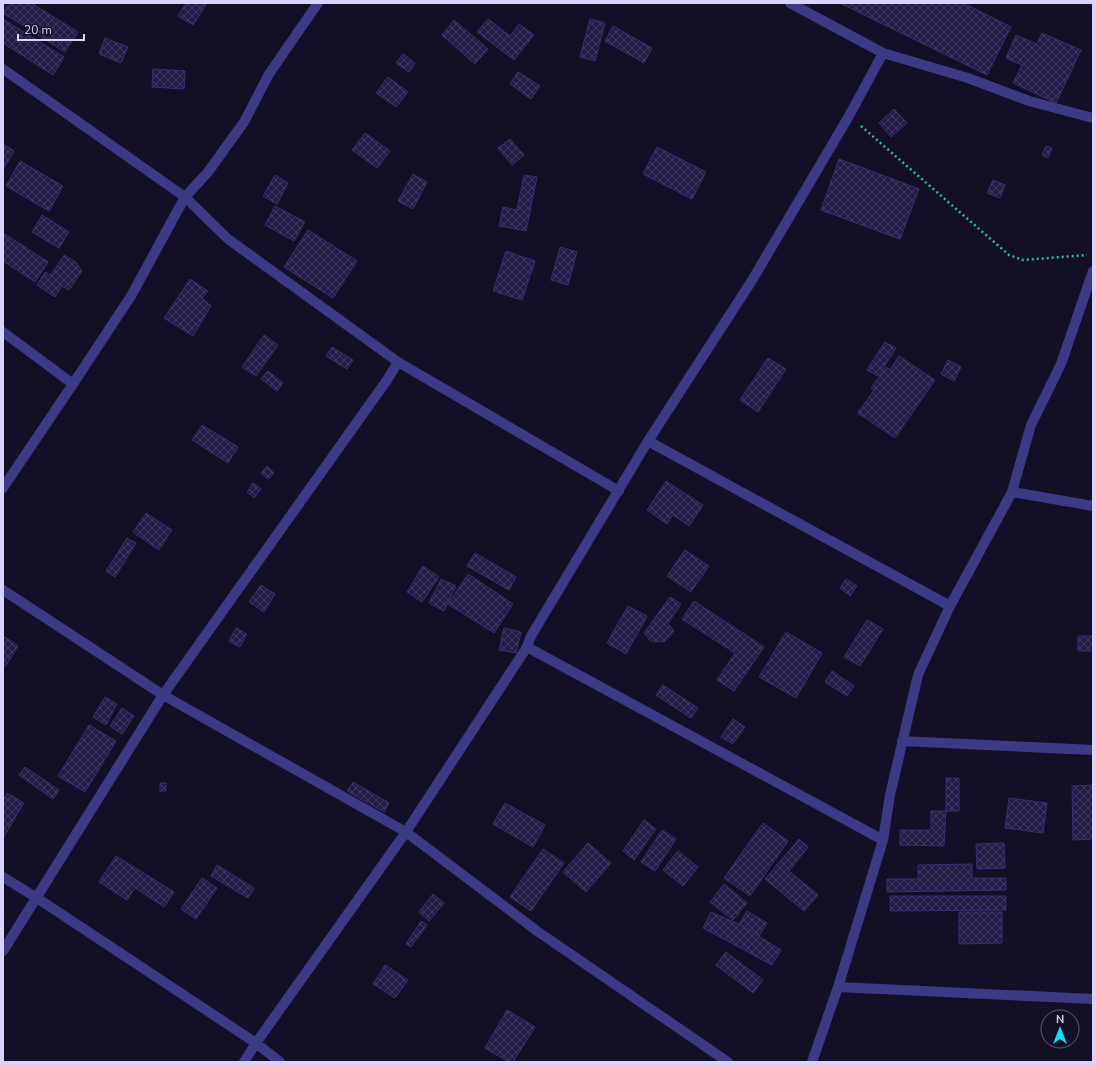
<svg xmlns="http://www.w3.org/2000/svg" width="1096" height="1065" font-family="'Nunito Sans',sans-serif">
<defs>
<pattern id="building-cross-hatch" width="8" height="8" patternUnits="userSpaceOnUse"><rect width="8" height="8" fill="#241b47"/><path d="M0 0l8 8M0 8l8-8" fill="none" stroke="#433b63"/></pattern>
</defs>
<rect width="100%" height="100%" fill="#130f26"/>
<path fill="url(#building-cross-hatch)" stroke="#3b2d73" d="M10,3h21l47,29 -13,20 -62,-39z
M186,3h21l-14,22 -15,-9z
M840,3h123l48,24 -24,48z
M3,19l61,38 -11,18 -50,-32z
M488,19l22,17 9,-12 15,11 -20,25 -37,-28z
M590,19l15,4 -10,38 -15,-4z
M454,20l34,29 -13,15 -33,-29z
M613,26l39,22 -8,15 -39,-22z
M1042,33l39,17 -25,53 -43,-20 9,-18 -16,-7 10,-23 21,9z
M105,38l23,9 -7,16 -22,-9z
M403,54l12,9 -6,9 -13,-9z
M153,69l32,2 -1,18 -32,-2z
M518,72l22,14 -9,13 -21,-15z
M388,77l20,15 -12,15 -20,-14z
M894,109l13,14 -16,14 -12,-14z
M365,133l25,18 -13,17 -25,-18z
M510,139l14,16 -12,10 -14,-17z
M3,144l11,7 -11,19z
M1046,146l6,2 -4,10 -6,-3z
M657,147l49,25 -14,27 -49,-25z
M839,159l80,30 -19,50 -79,-29z
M20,161l43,25 -14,25 -43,-25z
M413,174l14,8 -14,27 -15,-8z
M275,175l13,8 -11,21 -14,-8z
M524,175l13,2 -11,54 -27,-5 4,-19 14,3z
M993,180l12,5 -5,13 -13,-5z
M275,206l30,16 -11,19 -29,-16z
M42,215l27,17 -10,16 -27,-16z
M308,230l49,31 -24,37 -49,-31z
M3,233l45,29 -13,20 -32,-21z
M560,247l17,5 -9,33 -17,-5z
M506,251l29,10 -13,39 -29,-9z
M64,255l12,7 6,9 -13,19 -7,-4 -7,11 -18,-12 8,-13 6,3z
M190,279l18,12 -6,7 9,8 -18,30 -29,-18z
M264,335l14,10 -22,31 -14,-9z
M885,342l11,6 -18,28 -11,-6z
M332,347l21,13 -6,9 -21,-13z
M899,356l36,24 -40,58 -37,-25 16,-23 -3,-2 15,-21 4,3z
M768,358l18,11 -28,43 -18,-12z
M948,360l13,7 -7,14 -13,-7z
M268,371l15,12 -6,8 -16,-12z
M202,425l36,22 -10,16 -36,-23z
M267,466l7,7 -6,6 -7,-6z
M666,481l37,24 -14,21 -16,-11 -6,9 -20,-14z
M253,483l8,6 -7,9 -7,-6z
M146,513l26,17 -13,20 -26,-18z
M127,538l9,5 -21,34 -9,-6z
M685,550l24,16 -18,26 -24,-16z
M475,553l41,24 -7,13 -42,-24z
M423,566l16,11 -17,25 -15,-10z
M468,574l45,30 -19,29 -46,-29z
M441,579l15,7 -12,25 -15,-8z
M846,579l11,7 -7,10 -10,-8z
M261,585l14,9 -11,18 -15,-10z
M670,597l11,7 -13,19 6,8 -10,11 -13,-1 -7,-8z
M694,601l70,46 -30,44 -17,-11 18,-27 -53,-34z
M628,606l19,10 -21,38 -19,-11z
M867,620l16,9 -23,37 -16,-9z
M236,628l11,6 -7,13 -11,-6z
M504,628l17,4 -5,21 -17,-3z
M786,632l36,21 -26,45 -37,-21z
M1078,636h15v15h-15z
M5,637l13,9 -13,21 -2,-1v-26z
M832,671l22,15 -7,10 -22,-14z
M663,685l35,23 -7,10 -35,-23z
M105,697l12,7 -11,21 -13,-8z
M122,708l12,8 -12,18 -12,-8z
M733,719l12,8 -12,17 -12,-7z
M89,725l27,16 -31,51 -27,-16z
M25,767l34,23 -6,9 -34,-24z
M946,778h13v33h-13z
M353,782l36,21 -5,9 -37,-21z
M160,783h6v8h-6z
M1093,785v54l-20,1 -1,-54z
M7,793l17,10 -21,35v-37z
M1009,798l38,5 -4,30 -38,-5z
M505,803l40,22 -12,22 -40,-23z
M931,811h15l-2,35 -44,-1v-15h31z
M644,820l12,9 -22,31 -11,-9z
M763,823l25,18 -38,55 -26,-18z
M662,830l14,9 -21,32 -14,-9z
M799,839l9,8 -19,24 29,24 -14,16 -39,-32z
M588,843l23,20 -25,29 -23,-20z
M1004,843l1,25 -28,1 -1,-25z
M543,849l21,14 -33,48 -21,-14z
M678,851l20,16 -15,19 -20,-16z
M116,856l58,36 -10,15 -29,-19 -8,12 -28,-18z
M972,864v14h34v12l-119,2v-13h31v-14z
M217,865l37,23 -6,10 -37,-22z
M202,878l15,10 -21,31 -15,-10z
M724,884l23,19 -14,17 -23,-18z
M433,894l11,9 -15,18 -10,-9z
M890,896h116v14l-116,1z
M747,911l20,12 -8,13 -20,-12z
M711,912l28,12 42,26 -9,15 -69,-37z
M959,912h43v31l-43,1z
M421,921l6,4 -16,22 -5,-3z
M726,952l37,28 -10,13 -37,-28z
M385,965l23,15 -13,18 -22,-14z
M507,1010l28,17 -22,35h-4l-24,-14z"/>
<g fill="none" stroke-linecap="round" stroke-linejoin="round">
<path stroke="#2fb8b0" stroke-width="2.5" stroke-dasharray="2 3" stroke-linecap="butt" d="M861,126l148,129 14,5 64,-5"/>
<path stroke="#3d3a85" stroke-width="10" d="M790,3l93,50 85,25 61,23 64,17
M3,69l182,128 43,42 170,123 221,129
M3,332l70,52
M648,441l302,165
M3,488l70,-104 58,-88 54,-99 23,-25 36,-50 25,-48 49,-71
M1012,492l81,14
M3,590l160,105 243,137 131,99 191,131
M527,647l356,193
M902,741l191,9
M3,877l34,21 219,145 150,-211 121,-185 4,-11 117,-195 103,-159 98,-166 34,-63
M3,951l160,-256 224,-315 11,-18
M838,987l255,12
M244,1062l12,-19 24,19
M812,1062l26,-75 45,-147 7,-45 28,-120 32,-69 62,-114 19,-67 30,-61 32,-93"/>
</g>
<rect width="1096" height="1065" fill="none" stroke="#d9d4ff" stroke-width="8"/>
<g transform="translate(1060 1029)"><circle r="19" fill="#130f26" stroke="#625e7d"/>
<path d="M0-3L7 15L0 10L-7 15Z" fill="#00e5ff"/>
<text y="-6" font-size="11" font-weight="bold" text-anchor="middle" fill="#d9d4ff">N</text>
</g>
<path d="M18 34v6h66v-6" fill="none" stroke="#d9d4ff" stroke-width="2"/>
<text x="24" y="34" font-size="12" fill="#d9d4ff" stroke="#130f26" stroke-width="3" paint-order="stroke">20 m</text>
</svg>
